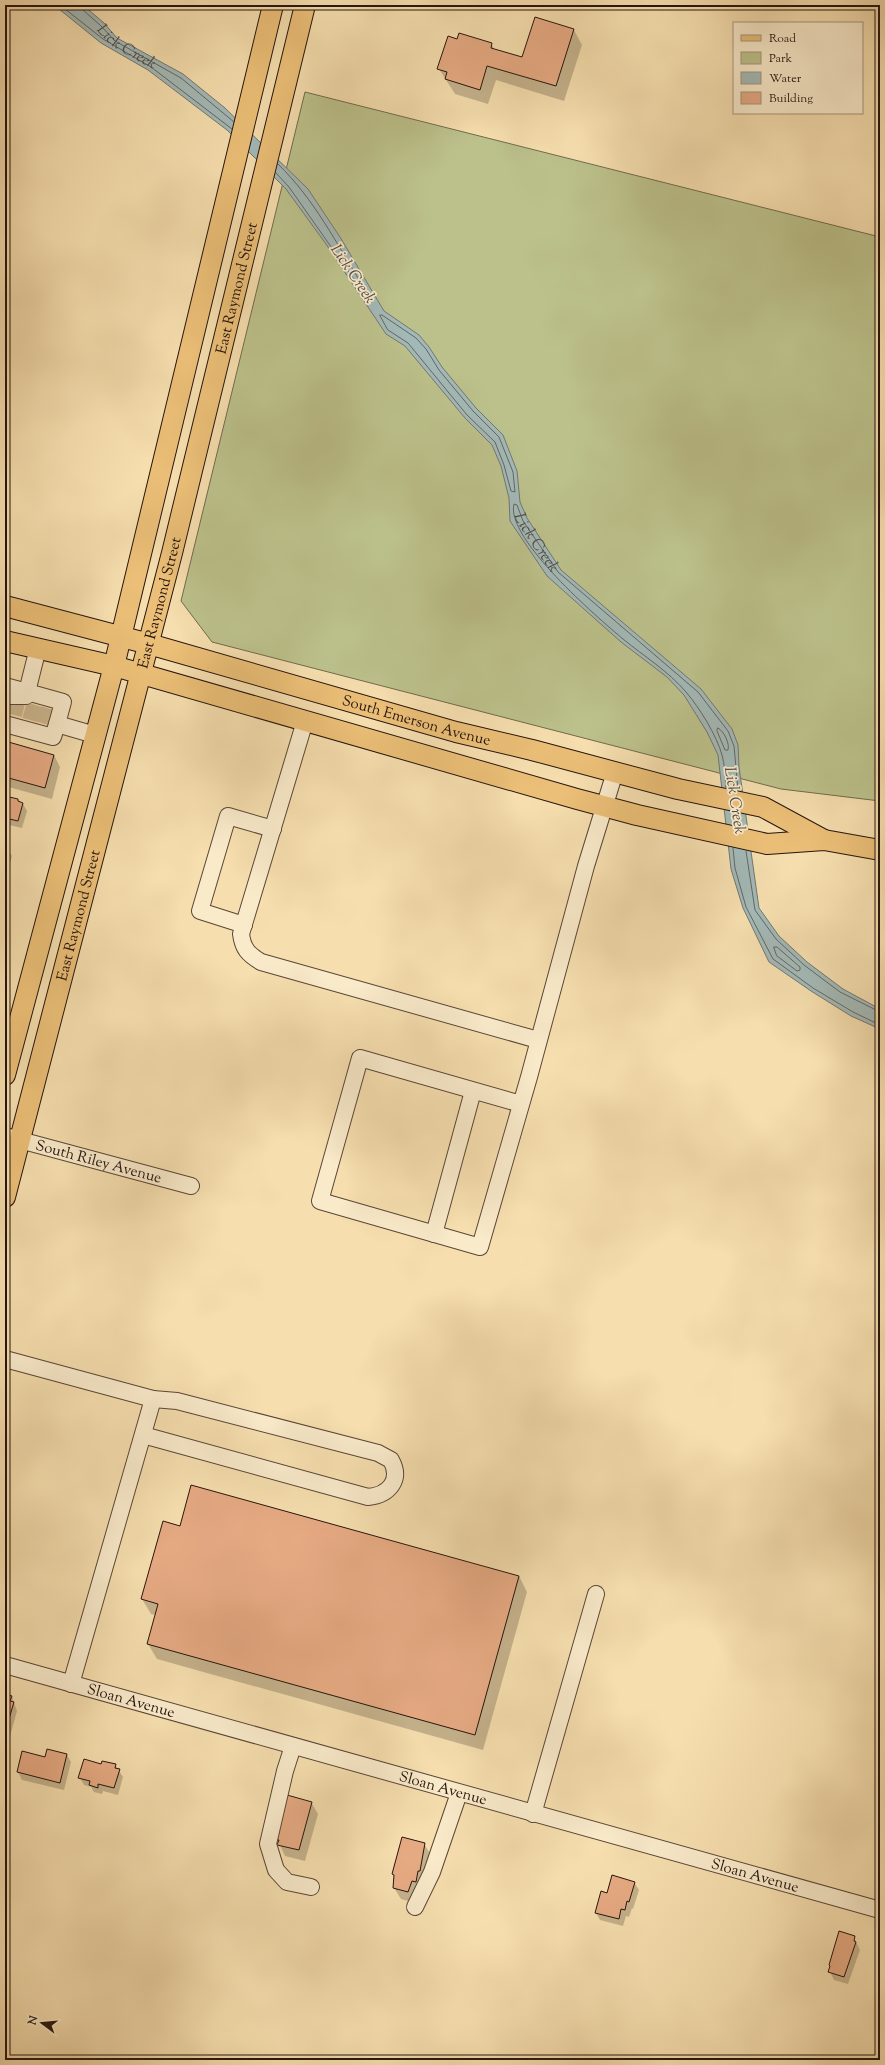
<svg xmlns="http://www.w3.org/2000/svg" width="885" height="2065" font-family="'Sorts Mill Goudy',serif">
<rect width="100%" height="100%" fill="#f6deae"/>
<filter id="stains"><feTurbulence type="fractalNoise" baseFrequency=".005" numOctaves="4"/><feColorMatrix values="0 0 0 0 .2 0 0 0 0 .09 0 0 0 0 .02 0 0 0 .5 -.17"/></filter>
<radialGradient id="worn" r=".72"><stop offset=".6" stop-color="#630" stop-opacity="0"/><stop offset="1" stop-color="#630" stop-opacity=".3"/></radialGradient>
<path fill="#bcc18b" stroke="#716a4c" d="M305,92l575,145v564l-99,-12 -569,-147 -31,-41z"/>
<path fill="#a3b9b7" stroke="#717773" d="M54,5h29l21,18 13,15 66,36 42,34 83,81 32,48 44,74 35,24 10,12 13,20 34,41 27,27 14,36 3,31 7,16 34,52 140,119 31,40 6,16 1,22 20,141 20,28 28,26 36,27 37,20v20l-29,-13 -40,-25 -42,-29 -26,-54 -12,-39 -13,-114 -11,-23 -23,-37 -17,-18 -46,-35 -74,-66 -37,-55 -1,-23 -8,-32 -9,-21 -27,-27 -60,-72 -19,-12 -60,-90 -40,-55 -59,-59 -79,-60 -47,-27z"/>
<path fill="#0003" d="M574,30l8,15 -18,56 -68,-21 -8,24 -33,-10 -16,-25 19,-28 33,3 4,6 28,8z
M5,742l49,13 6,12 -8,32 -47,-13z
M5,797l13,3 5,4 4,7 -5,17 -17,-4z
M5,846l7,10 -5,18h-2z
M181,1527l338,49 8,16 -44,158 -326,-91 -9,-15 8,-29 -5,-1 -9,-15z
M5,1695l7,2 5,14 -7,25 -5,-2z
M48,1750l19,5 4,7 -7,28 -42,-10 -4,-8 27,-13z
M115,1765l8,12 -5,18 -15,-4 -1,3 -8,-2 -3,-5 -7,-2 -4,-7z
M311,1802l7,12 -13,47 -20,-5 -8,-17z
M424,1844l7,11 -16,48 -14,-4 -7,-11 1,-10 -2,-4z
M634,1882l5,8 -6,19 -1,-1 -3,9 -3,-1 -3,10 -23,-6 -4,-7 12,-19z
M854,1937l6,13 -12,34 -14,-4 -4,-8z"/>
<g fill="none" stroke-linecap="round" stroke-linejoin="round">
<g stroke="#646662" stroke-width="1">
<path d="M60,5l43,34 48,28 81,62"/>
<path id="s1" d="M81,5l1,4 19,17 14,15 66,37 53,44"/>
<path d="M276,173l13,14 71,101h3v-2c-27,-43 -48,-86 -85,-122"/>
<path d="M380,315h2l34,23 10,11 13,21 34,41 26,26 14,35 2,20 -4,-1 -7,-26 -9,-23 -28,-27 -59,-72 -20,-13z"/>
<path d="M718,728c6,3 12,16 10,22h-3l-8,-19z"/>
<path id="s2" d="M726,788c-1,-11 -1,-23 -4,-33 -5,-19 -23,-48 -36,-63 -18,-21 -41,-35 -63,-53 -25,-21 -118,-101 -109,-135l3,1 6,16 35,51 140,120 30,39 6,15 4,44"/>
<path d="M733,848l2,20 11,39 27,52 40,29 40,24 27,13"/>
<path d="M746,851l9,59 21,29 28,26 36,27 40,20"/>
<path d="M774,947h3l23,20v3l-3,1 -20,-15z"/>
</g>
</g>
<path fill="#e6aa83" stroke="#26140e" d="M535,17l39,12 -18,57 -69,-20 -7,24 -35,-11 2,-7 -10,-3 11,-33 9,3 2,-6 33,10 -1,5 31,9z
M5,741l49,14 -9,33 -40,-11z
M5,796l13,3v2l5,2 -5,18 -13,-3z
M5,847l4,1 -4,13z
M191,1485l328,91 -44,159 -328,-91 11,-40 -17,-5 22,-78 17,5z
M5,1694l7,2 -2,5 4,1 -8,27z
M47,1749l20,5 -7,29 -43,-11 5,-21 23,6z
M84,1759l17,5 1,-3 14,3 -1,4 5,1 -6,19 -16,-4v4l-9,-3 1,-4 -12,-3z
M287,1795l25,7 -13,48 -22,-5 2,-5 -3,-1z
M402,1837l23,6 -5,28h-2l-2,11 -4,-1 -4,11 -15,-4 1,-13 -2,-1z
M612,1875l23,7 -6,20 -2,-1 -2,9 -4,-1 -2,10 -24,-6 6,-22 6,2z
M839,1931l16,5 -1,5 2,1 -12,35 -16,-5 2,-6 -1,-1z"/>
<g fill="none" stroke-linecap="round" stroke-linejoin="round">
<path stroke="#ccb68e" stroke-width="16" stroke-dasharray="16 8" stroke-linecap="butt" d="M14,715l4,-16
M30,720l5,-17
M45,724l5,-17"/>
<defs>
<g id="minor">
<path d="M38,648l-11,44 36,10 -6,22 38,11"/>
<path d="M5,686l22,6 -1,4h-20"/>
<path d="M305,721l-64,213c2,15 7,20 20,28l277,78"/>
<path d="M5,724l48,13 4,-13"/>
<path d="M244,925l-44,-14 28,-95 45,13"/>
<path d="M521,1104l-161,-46 -40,143 160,46 49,-170 57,-211 29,-94"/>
<path id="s3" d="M5,1136l186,50"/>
<path d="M434,1234l39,-143"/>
<path d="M5,1359l148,40 24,2 201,52 13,7c11,20 -2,35 -23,37l-225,-62"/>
<path id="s4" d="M5,1665l875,245"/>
<path d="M71,1684l82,-285"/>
<path d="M293,1746l-8,25 -17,73 8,26 11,12 24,5"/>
<path d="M533,1814l63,-220"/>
<path d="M415,1907l17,-35 27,-79"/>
</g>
<g id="major">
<path id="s5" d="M5,606l144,38 307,88 76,18 146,39 85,18 61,33"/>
<path d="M5,641l109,25 463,133 60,16 130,29 57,-4 56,10"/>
<path d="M5,1075l109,-409 159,-661"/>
<path id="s6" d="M5,1197l167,-644 133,-548"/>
</g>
</defs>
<use href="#minor" stroke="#5a4636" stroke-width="18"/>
<use href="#major" stroke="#26140e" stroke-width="22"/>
<use href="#minor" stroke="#f9eaca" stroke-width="16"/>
<use href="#major" stroke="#ebbf77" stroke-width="20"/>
</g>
<g text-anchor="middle" stroke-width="3.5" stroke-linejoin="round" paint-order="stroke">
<g font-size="15" fill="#26140e" stroke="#f9eaca">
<text dy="5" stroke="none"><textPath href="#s6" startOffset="938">East Raymond Street</textPath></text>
<text dy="5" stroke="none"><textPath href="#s6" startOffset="614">East Raymond Street</textPath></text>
<text dy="5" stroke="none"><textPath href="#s5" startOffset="427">South Emerson Avenue</textPath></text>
<text dy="5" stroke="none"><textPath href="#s6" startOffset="291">East Raymond Street</textPath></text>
<text dy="5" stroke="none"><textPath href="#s3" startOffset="97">South Riley Avenue</textPath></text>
<text dy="5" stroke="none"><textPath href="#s4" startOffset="131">Sloan Avenue</textPath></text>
<text dy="5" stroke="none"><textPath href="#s4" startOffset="455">Sloan Avenue</textPath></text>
<text dy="5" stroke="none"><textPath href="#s4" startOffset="779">Sloan Avenue</textPath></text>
</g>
<g font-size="16" font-style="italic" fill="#524e49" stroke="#f9eaca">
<text dy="6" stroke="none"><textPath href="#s1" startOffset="63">Lick Creek</textPath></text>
<text transform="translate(354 273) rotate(56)" y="6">Lick Creek</text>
<text dy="6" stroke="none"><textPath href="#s2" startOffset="412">Lick Creek</textPath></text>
<text transform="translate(736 800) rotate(81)" y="6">Lick Creek</text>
</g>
</g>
<rect width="885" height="2065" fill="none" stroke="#f6deae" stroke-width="20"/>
<rect x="6" y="6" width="873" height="2053" fill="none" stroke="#26140e" stroke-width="2"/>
<rect x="10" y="10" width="865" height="2045" fill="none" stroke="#26140e"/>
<rect x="733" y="22" width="130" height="92" fill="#f9eaca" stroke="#a5947f"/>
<rect x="741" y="35" width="20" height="6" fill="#ebbf77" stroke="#a5947f"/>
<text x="769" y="42" font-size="12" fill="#26140e">Road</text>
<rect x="741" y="52" width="20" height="12" fill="#bcc18b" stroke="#a5947f"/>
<text x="769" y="62" font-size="12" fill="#26140e">Park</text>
<rect x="741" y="72" width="20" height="12" fill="#a3b9b7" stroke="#a5947f"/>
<text x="769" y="82" font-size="12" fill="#26140e">Water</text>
<rect x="741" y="92" width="20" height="12" fill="#e6aa83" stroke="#a5947f"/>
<text x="769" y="102" font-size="12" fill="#26140e">Building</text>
<g transform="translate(42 2023) rotate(286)" stroke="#f9eaca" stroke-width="3" paint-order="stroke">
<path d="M0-3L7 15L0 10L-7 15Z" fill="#26140e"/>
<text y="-6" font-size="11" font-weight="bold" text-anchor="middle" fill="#26140e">N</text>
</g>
<rect width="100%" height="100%" filter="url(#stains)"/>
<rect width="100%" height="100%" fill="url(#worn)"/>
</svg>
